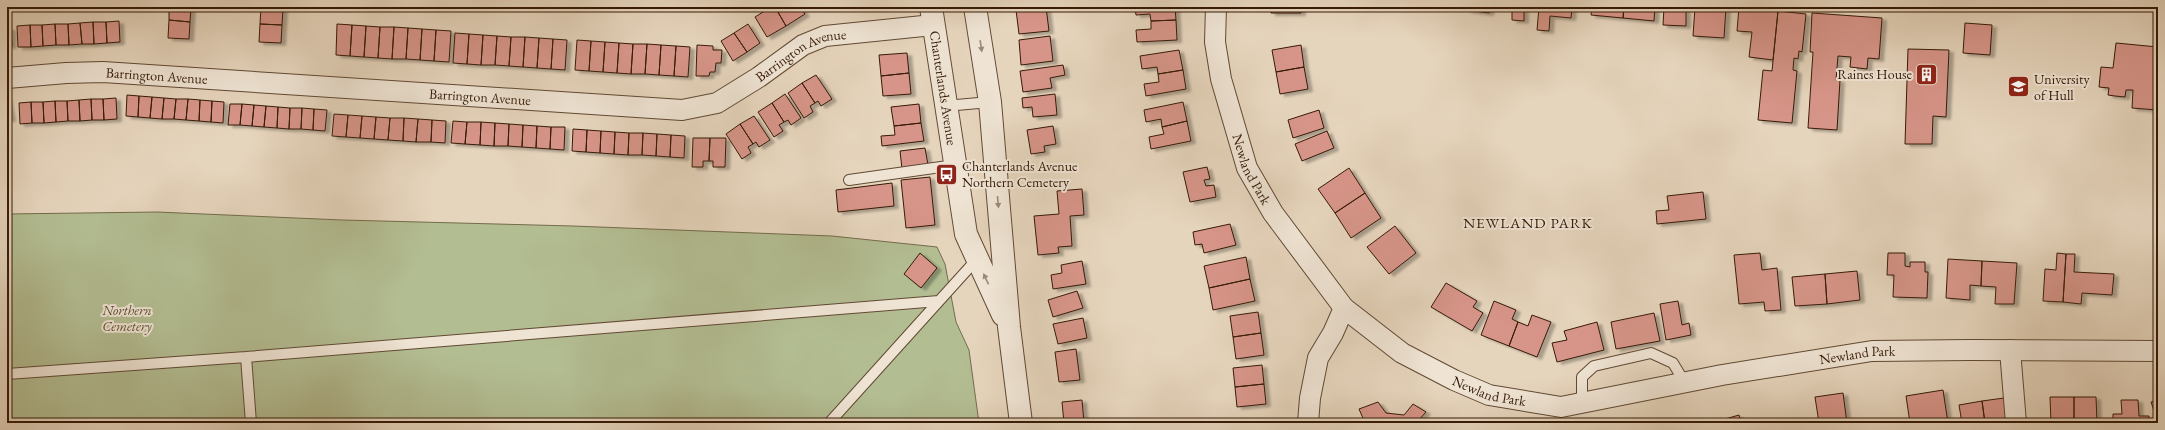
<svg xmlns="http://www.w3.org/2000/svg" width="2165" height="430" font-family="'EB Garamond',serif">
<defs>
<filter id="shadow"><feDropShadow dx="4.5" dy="2.5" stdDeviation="1" flood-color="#0004"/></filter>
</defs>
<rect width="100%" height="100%" fill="#e6d5bd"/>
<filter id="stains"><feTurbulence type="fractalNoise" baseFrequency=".005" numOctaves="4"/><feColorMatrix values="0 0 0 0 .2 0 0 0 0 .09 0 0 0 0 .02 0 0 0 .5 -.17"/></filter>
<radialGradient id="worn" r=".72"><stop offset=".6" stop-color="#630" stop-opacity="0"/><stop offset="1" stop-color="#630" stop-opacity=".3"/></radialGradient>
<path fill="#b3bd92" stroke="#746c4c" d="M157,212l185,8 231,6 259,10 105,11 8,17 11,58 13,28 10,73h-972v-209z"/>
<path fill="#d79589" stroke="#351a07" filter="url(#shadow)" d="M169,7h22l-1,15 -21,-2z
M261,7l22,1 -1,17 -22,-1z
M771,7h4l11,19 -19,11 -12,-20z
M775,7h25l5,7 -19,12z
M1046,7l3,24 -30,3 -3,-24z
M1135,7h40l1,13 -25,1 -1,-7 -14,1z
M1271,7h30v6h-30z
M1467,7h23l-1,6 -22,-3z
M1512,7h12v14l-12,-1z
M1539,7h33l-1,11 -21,-2 -1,15 -12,-1z
M1592,7h32l-1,11 -32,-3z
M1624,7h31l-1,14 -31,-3z
M1664,7h22v19l-23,-1z
M1695,7h31l-2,31 -31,-2z
M1739,7l39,4 -5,49 -24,-3 3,-25 -15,-1z
M1778,11l28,3 -4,38 -3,-1 -1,8 -4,-1 -1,12 4,1 -5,52 -34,-3 5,-50 9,1z
M1812,13l70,5 -3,41 -11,-1 -1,11 -17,-2 1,-10 -13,-1 -2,24h4l-3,50 -29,-2 5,-76h-3z
M169,20l21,2 -1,17 -21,-1z
M1176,20l1,20 -40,2 -1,-12 15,-1v-8z
M119,21l1,21 -13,1 -1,-21z
M93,22h13l1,21 -13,1z
M93,22l1,22h-12l-2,-21z
M80,23l2,21 -13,1 -1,-21z
M1965,23l27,2 -2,30 -27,-2z
M55,24l1,21 -13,1 -1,-21z
M55,24h13l1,21h-13z
M260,24l22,1 -1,18 -22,-1z
M337,24l15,1 -2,31 -14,-1z
M748,24l12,19 -13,9 -13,-19z
M30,25h12l1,21 -12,1z
M30,25l1,22h-13l-1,-21z
M352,25l14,1 -2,31 -14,-1z
M366,26l14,1 -2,31 -14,-1z
M380,27h14l-2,32 -14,-1z
M394,27l14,1 -2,31h-14z
M7,28h4l1,18h-5z
M408,28l14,1 -2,31 -14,-1z
M422,29l14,1 -2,31 -14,-1z
M436,30l15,1 -2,31 -15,-1z
M455,33l14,1 -2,30 -14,-1z
M734,33l13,19 -14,9 -12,-20z
M469,34l14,1 -2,30 -14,-1z
M483,35l14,1 -2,29h-14z
M497,36l14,1 -2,29 -14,-1z
M1050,36l3,25 -32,4 -2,-25z
M511,37h14l-2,30 -14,-1z
M525,37l14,1 -2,30 -14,-1z
M539,38l14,1 -2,30 -14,-1z
M553,39l14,1 -2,30 -14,-1z
M577,40l14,1 -2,30 -14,-1z
M591,41l14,1 -2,30 -14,-1z
M605,42l14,1 -2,30 -14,-1z
M619,43l14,1 -2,30 -14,-1z
M2116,43l42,4v63l-26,-2 1,-18h-7l-1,7 -10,-1 -7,-1 1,-7 -10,-1 2,-20 12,1z
M633,44h14l-2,30h-14z
M647,44l14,1 -2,30 -14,-1z
M661,45l15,1 -2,30 -15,-1z
M697,45l16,1v4h9l-1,13h-5l-1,9h-5l-1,4h-13z
M1301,45l3,22 -28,5 -4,-22z
M676,46l14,1 -2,30 -14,-1z
M1908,49l41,1 -3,67 -13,-1 -1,28h-27z
M1179,50l4,20 -25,4 -1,-7 -15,2 -2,-13z
M907,53l2,20 -28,3 -2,-21z
M1063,65l2,10 -15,3 2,10 -29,4 -3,-21z
M1304,67l4,22 -28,5 -4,-22z
M1183,70l3,19 -40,7 -2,-12 15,-2 -1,-8z
M909,73l2,21 -28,2 -2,-20z
M816,75l16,24 -11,7 -3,-5 -3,2 -13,-20z
M802,83l13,20 -5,3 3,6 -9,6 -16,-25z
M785,94l16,24 -10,7 -3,-5 -4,2 -12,-19z
M1055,94l2,21 -24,2 -1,-10 -9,1 -1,-10z
M127,95l12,1 -1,21 -12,-1z
M139,96l13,1 -2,21 -12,-1z
M152,97l12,1 -2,21 -12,-1z
M7,98l4,21h-4z
M116,98l1,21 -13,1 -1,-21z
M164,98l12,1 -2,20h-12z
M91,99h12l1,21h-12z
M91,99l1,21 -12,1 -1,-21z
M176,99h12l-2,21 -12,-1z
M188,99l12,1 -1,21 -13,-1z
M79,100l1,21h-12l-1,-20z
M200,100l12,1 -1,21 -12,-1z
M55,101l1,21 -12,1 -1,-21z
M55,101h12l1,20 -12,1z
M212,101l12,1 -1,21 -12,-1z
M31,102h12l1,21h-12z
M31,102l1,21 -12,1 -1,-21z
M1183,102l4,19 -25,6 -1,-8 -15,3 -2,-12z
M772,103l12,19 -5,3 4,6 -9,6 -16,-25z
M230,104h12l-2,21h-12z
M242,104l12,1 -2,21 -12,-1z
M919,104l2,19 -27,3 -3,-19z
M254,105l12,1 -2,21 -12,-1z
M266,106l12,1 -1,21 -13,-1z
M278,107l12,1 -1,21 -12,-1z
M290,108h12l-1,21h-12z
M302,108l12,1 -1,21 -12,-1z
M314,109l13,1 -2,21 -12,-1z
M1319,110l5,18 -31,10 -5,-18z
M334,114l14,1 -2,22 -14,-1z
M348,115l14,1 -2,22 -14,-1z
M362,116l14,1 -2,22 -14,-1z
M754,116l16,24 -11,7 -3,-5 -3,2 -13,-20z
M376,117l14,1 -2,22 -14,-1z
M390,118h14l-1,23 -15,-1z
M404,118l14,1 -2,23 -13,-1z
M418,119l14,1 -1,22h-15z
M432,120l14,1 -1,22 -14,-1z
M453,121l14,1 -2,22 -14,-1z
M1187,121l4,20 -40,8 -2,-12 15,-3 -2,-7z
M467,122h14l-1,23 -15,-1z
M481,122l14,1 -1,23 -14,-1z
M495,123l14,1 -1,22h-14z
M921,123l3,18 -42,5 -1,-10 14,-1 -1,-9z
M509,124l14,1 -1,22 -14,-1z
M740,124l13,20 -5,3 3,6 -9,6 -16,-25z
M523,125l14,1 -1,22 -14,-1z
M537,126l14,1 -1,22 -14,-1z
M1053,126l3,18 -12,2 1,6 -14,2 -4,-24z
M551,127h14l-1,23 -14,-1z
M573,129l14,1 -1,22 -14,-1z
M587,130l14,1 -1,22 -14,-1z
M601,131l14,1 -1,22 -14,-1z
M1327,131l7,17 -32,13 -7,-17z
M615,132l14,1 -1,22 -14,-1z
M629,133h14l-1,22h-14z
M643,133l14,1 -1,22 -14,-1z
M657,134l14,1 -1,22 -14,-1z
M671,135l14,1 -1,22 -14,-1z
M693,138h17l-1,23h-6v6h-11z
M710,138h16l-1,29h-12v-6h-4z
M925,148l3,17 -26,4 -2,-18z
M1207,167l3,12 -6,1 2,6 8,-1 2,12 -26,5 -7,-30z
M1349,168l16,25 -30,20 -17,-24z
M930,177l5,48 -29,3 -5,-48z
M892,183l2,23 -56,6 -2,-22z
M1082,189l2,26 -14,1 2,30 -14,1 1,6 -21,2 -4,-39 25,-2 -2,-23z
M1703,192l3,27 -49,5 -1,-13 13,-1 -2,-14z
M1365,193l16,25 -30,20 -16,-25z
M1230,224l6,21 -32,8 -2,-9 -7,1 -2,-13z
M1395,226l21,27 -27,21 -22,-27z
M920,253l17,15 -16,20 -17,-14z
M1760,253l2,17 15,-2 4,42 -16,1 -1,-9 -25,2 -5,-49z
M1888,253h17v13l5,1v-5h15v10h3l-1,26 -34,-1 1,-22h-7z
M2057,253l9,1 -3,48 -20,-1 2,-32 11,1z
M2066,254h9l-1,18 40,2 -2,21 -30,-2 -1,11 -18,-2z
M1246,257l4,22 -41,9 -5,-22z
M1948,259l34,2 -1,25 -11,-1v15l-24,-2z
M1082,261l4,23 -33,5 -2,-14 11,-2 -1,-8z
M1982,261l35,2 -3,41h-19l1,-17 -15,-1z
M1857,271l3,29 -33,4 -2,-30z
M1825,274l2,30 -32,2 -3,-29z
M1250,279l5,22 -42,9 -4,-22z
M1446,283l31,18 -4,6 10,6 -11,18 -41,-24z
M1077,291l6,17 -30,9 -5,-17z
M1494,301l22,9 -4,9 6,3 -9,24 -28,-11z
M1678,301l4,24 7,-2 2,12 -25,5 -6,-36z
M1258,312l3,21 -28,4 -3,-21z
M1654,313l6,28 -44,8 -5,-27z
M1532,315l19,7 -14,35 -28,-11 9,-24 10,4z
M1083,318l4,20 -29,6 -5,-20z
M1597,322l7,28 -47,12 -5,-19 15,-3 -3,-9z
M1261,333l3,22 -28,4 -3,-22z
M1076,349l4,31 -21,2 -4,-30z
M1262,365l2,19 -29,3 -2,-19z
M1264,384l2,20 -29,3 -2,-20z
M1943,390l5,33h-38l-4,-27z
M1843,393l4,30h-28l-4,-26z
M2050,397h24v26h-23z
M2074,397h22l1,26h-23z
M2004,398l4,25h-23l-3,-22z
M1082,400l2,23h-20l-2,-21z
M2121,400h17l1,16h10v7h-36v-9h9z
M2158,400v23l-7,-21z
M1982,401l3,22h-23l-3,-18z
M1378,402l8,11 18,2 9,-11 13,8 -8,9 4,2h-57l-6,-14z
M1739,415l3,8h-31z"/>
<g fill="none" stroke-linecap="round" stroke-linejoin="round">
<defs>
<path id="service" d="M945,106l45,-4
M849,180l106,-15
M246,357l5,66
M7,374l239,-17 693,-56
M1582,403v-26l12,-11 57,-13 22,10 12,20
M829,423l148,-164"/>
<g id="minor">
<path id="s1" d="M1216,7l-1,35 6,37 26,89 26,45 71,95 58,45 52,27 35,15 72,12 161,-32 150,-24 99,-1 187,1"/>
<path id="s2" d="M7,78l59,-5 37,-1 579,38 35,-7 42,-26 44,-32 22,-9 108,-11"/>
<path d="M2010,350l6,73"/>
<path d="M1308,423l2,-25 8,-40 15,-25 11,-25"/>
</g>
<g id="tertiary">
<path id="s3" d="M931,7l35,227 37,81"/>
<path d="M975,7l15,95 19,225 12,96"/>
</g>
</defs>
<use href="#service" stroke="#614934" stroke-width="12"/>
<use href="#minor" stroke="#614934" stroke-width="22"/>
<use href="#tertiary" stroke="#614934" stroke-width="24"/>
<use href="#service" stroke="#efe4d4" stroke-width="10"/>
<use href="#minor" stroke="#efe4d4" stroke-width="20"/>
<use href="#tertiary" stroke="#efe4d4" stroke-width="22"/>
</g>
<defs><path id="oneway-solid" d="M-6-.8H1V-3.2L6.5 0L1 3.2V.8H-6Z"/></defs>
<g fill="#9b8978">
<use href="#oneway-solid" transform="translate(981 46) rotate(81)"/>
<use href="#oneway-solid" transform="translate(998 202) rotate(85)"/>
<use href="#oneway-solid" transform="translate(986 279) rotate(-115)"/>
</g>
<defs>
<symbol id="building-square" viewBox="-11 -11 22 22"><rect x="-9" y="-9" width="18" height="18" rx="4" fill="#8f2418" stroke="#efe4d4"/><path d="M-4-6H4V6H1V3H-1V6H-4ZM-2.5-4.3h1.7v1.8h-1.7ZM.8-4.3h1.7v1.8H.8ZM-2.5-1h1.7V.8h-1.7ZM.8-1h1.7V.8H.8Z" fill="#fff"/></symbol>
<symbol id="university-square" viewBox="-11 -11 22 22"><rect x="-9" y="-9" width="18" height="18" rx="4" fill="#8f2418" stroke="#efe4d4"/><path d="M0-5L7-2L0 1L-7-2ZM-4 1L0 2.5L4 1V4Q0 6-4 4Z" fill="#fff"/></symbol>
<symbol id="bus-square" viewBox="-11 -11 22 22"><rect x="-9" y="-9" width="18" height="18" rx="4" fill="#8f2418" stroke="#efe4d4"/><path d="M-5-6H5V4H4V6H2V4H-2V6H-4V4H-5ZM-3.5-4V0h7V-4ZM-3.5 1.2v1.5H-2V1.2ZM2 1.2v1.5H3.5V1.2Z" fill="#fff"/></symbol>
</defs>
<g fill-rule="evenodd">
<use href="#building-square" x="1914" y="62" width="25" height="25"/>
<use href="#university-square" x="2006" y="74" width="25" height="25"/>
<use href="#bus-square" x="934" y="162" width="25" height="25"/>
</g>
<g text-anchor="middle" stroke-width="4" stroke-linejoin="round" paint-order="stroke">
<g font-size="14" fill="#351a07" stroke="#efe4d4">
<text dy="5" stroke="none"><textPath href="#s2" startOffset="810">Barrington Avenue</textPath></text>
<text dy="5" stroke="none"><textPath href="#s2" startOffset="150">Barrington Avenue</textPath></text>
<text dy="5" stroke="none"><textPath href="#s3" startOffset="82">Chanterlands Avenue</textPath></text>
<text dy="5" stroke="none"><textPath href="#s2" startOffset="474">Barrington Avenue</textPath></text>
<text dy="5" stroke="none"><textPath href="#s1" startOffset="168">Newland Park</textPath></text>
<text dy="5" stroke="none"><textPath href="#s1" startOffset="880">Newland Park</textPath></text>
<text dy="5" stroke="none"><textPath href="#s1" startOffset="505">Newland Park</textPath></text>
</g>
<g font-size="14" fill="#351a07" stroke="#efe4d4" text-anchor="start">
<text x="1912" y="79" text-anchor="end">Raines House</text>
<text x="2034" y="84">University<tspan x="2034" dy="16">of Hull</tspan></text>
<text x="962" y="171">Chanterlands Avenue<tspan x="962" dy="16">Northern Cemetery</tspan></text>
</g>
<g font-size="14" font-style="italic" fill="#5b4b31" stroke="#efe4d4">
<text x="127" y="315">Northern<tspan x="127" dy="16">Cemetery</tspan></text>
</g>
<g font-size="15" letter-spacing="1" fill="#351a07" stroke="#efe4d4">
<text x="1528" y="228">NEWLAND PARK</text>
</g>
</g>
<rect width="2165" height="430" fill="none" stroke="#e6d5bd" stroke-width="24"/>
<rect x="8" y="8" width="2149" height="414" fill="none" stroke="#351a07" stroke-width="2"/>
<rect x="12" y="12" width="2141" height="406" fill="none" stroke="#351a07"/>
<rect width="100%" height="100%" filter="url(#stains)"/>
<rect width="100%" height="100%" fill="url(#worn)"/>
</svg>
